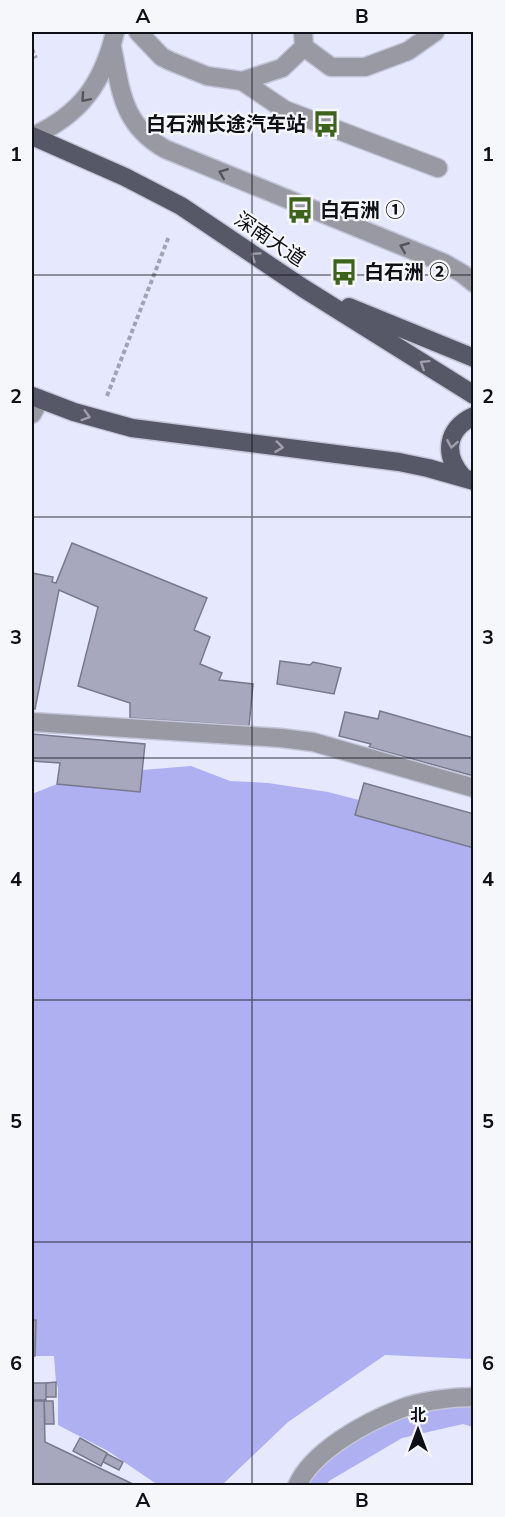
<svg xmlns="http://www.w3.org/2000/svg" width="505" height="1517" font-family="'Nunito Sans','Noto Sans SC',sans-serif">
<rect width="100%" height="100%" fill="#e6e8fe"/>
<path fill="#aeb0f1" d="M191,766l39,15 38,2 60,9 31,8 -4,15 118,33v511l-88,-4 -97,67 -66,63h-64l-50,-34 -50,-26v-37l-2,-6 -2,-26h-19l1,-35 -3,-1 -1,-3v-523l25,-10 83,8 2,-22z
M473,1400v27l-10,-3 -61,14 -73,43 -3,4 -25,1 22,-29 80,-46z"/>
<path fill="#a7a8be" stroke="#77798c" stroke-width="1.5" d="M72,543l135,55 -13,32 16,7 -10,27 22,9 -3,7 34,4 -4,42 -119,-8v-15l-52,-17 20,-79 -39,-17 -24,119 -3,-1v-135l21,4 -1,5 4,1z
M280,661l30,4 3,-3 28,6 -7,26 -57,-10z
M380,711l94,27v38l-105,-29 2,-3 -32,-8 6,-24 33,7z
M32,734l113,10 -5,48 -83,-8 3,-21 -28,-2z
M364,783l110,31v34l-119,-33z
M32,1317l1,3h3l-1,36h-3z
M56,1382v15h-10v-14z
M32,1383h14v17h-14z
M32,1401h12l1,41 92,44h-105z
M44,1401h9l1,23h-9z
M80,1438l27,15 -6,13 -28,-15z
M107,1454l16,8 -4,8 -16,-8z"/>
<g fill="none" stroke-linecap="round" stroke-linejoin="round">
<defs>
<path id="minor" d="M138,32l24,25 8,4 37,15 35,5 40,-13 22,-21 -1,-15
M112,47c9,44 10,77 53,102l279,114 19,11 11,9
M304,47l27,20h34l43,-16 27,-19
M242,81l43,29 153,58
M33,136c48,-22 70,-53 82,-104
M32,414l8,-15
M32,722l249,16 32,4 161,46
M297,1486c15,-35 69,-64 103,-77 20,-8 51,-12 74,-12"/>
<path id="major" d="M32,136l93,41 56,29 122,82 171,107
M349,307l125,51
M32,396l42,16 58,16 267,34 29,6 46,13
M463,477c-20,-22 -17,-48 11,-61"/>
</defs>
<use href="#minor" stroke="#c4c5d9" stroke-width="21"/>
<use href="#major" stroke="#c4c5d9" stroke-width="21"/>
<path stroke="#a1a2b3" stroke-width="4" stroke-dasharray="4.5 3" stroke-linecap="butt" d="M32,49l4,9
M107,396l62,-160"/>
<use href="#minor" stroke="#9899a2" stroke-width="18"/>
<use href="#major" stroke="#565767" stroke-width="18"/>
</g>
<defs><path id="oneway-chevron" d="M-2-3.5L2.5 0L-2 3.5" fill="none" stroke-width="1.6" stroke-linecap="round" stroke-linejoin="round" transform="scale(1.5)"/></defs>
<g stroke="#54545c">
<use href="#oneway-chevron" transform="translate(85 98) rotate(131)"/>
<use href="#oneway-chevron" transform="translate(223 173) rotate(-158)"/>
<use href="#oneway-chevron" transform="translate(404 247) rotate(-158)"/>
</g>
<g stroke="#9e9faa">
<use href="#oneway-chevron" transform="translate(255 256) rotate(-146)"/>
<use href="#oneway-chevron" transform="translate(424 364) rotate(-148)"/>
<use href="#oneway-chevron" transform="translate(86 416) rotate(16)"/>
<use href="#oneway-chevron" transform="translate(452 444) rotate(100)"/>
<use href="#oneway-chevron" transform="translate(279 447) rotate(7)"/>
</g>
<path fill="none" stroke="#0f1017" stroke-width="1.5" stroke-opacity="0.55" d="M252,32v1454M32,275h442M32,517h442M32,758h442M32,1000h442M32,1242h442"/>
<defs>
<symbol id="bus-bare" viewBox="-9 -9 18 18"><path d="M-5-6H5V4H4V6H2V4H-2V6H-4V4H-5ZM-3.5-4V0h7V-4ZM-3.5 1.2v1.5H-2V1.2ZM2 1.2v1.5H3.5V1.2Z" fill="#3d621a" stroke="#f6f7fb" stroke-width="2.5" paint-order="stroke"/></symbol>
</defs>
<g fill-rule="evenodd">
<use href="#bus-bare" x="307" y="105" width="38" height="38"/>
<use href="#bus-bare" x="281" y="191" width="38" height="38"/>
<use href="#bus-bare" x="325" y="253" width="38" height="38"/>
</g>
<g text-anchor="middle" stroke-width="4.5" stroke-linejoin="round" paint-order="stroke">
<g font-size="20" font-weight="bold" fill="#0f1017" stroke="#f6f7fb" text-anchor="start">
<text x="306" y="131" text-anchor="end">白石洲长途汽车站</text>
<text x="320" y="217">白石洲 ①</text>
<text x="364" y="279">白石洲 ②</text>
</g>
<g font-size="20" fill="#0f1017" stroke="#f6f7fb">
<text transform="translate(270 239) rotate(34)" y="7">深南大道</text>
</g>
</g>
<rect width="505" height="1517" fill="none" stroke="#f6f7fb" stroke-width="66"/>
<g transform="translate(418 1430)" stroke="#f6f7fb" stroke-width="4.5" paint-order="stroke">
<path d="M0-4.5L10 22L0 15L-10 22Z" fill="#0f1017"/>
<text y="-9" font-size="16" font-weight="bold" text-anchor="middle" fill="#0f1017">北</text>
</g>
<rect x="33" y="33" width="439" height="1451" fill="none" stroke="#0f1017" stroke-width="2"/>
<g font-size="20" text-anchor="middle" font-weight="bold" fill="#0f1017">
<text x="143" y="23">A</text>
<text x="362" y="23">B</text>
<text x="16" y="161">1</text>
<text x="488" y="161">1</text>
<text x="16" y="403">2</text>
<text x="488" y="403">2</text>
<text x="16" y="644">3</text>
<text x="488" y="644">3</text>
<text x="16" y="886">4</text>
<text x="488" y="886">4</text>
<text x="16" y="1128">5</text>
<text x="488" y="1128">5</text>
<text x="16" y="1370">6</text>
<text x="488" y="1370">6</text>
<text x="143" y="1507">A</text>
<text x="362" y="1507">B</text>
</g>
</svg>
